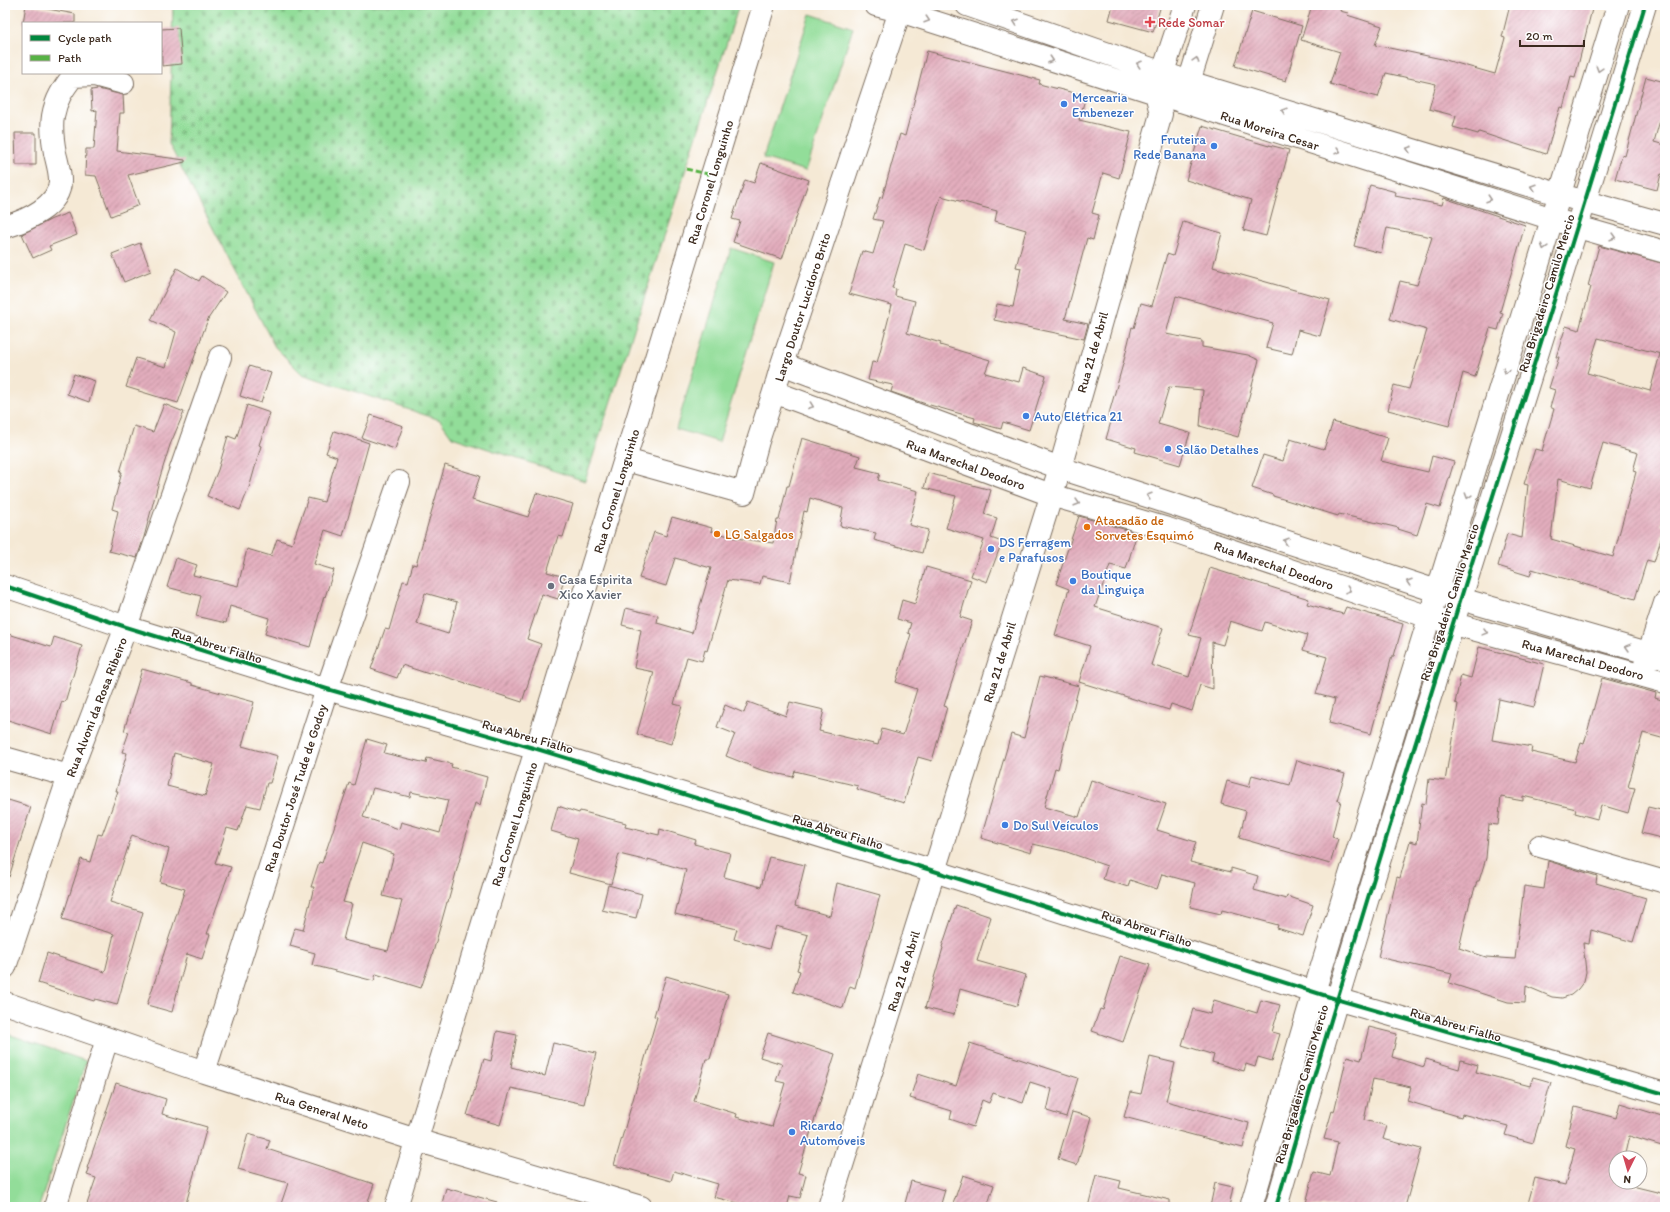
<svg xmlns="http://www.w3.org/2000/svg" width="1670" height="1212" font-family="Itim,sans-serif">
<defs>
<pattern id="cemetery-stones" width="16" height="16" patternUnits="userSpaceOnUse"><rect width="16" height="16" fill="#92dd99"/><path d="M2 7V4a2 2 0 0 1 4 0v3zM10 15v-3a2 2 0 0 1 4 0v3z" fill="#7fbe83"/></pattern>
<pattern id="building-hatch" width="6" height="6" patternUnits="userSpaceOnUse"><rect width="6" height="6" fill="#e3adbd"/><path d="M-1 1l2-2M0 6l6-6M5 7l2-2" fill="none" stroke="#b98d99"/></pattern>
</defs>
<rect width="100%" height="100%" fill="#fff"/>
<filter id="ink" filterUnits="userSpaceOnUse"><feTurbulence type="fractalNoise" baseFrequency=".025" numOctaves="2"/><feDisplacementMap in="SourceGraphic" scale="8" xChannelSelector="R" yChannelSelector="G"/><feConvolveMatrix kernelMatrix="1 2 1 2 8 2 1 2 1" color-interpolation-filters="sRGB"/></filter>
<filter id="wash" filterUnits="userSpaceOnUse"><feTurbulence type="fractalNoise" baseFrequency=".012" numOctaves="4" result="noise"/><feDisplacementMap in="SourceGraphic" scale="16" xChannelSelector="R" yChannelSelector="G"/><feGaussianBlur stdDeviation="0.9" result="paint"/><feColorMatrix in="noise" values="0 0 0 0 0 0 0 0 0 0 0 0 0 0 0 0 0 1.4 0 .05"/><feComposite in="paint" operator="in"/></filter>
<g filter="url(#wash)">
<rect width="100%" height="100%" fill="#f5e9d5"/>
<path fill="url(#cemetery-stones)" stroke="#66845c" d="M173,5h566l-154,476 -133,-44 -12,-17 -138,-46 -27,-27 -106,-203z"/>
<path fill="#92dd99" stroke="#66845c" d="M810,14l43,14 -47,143 -43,-13z
M731,248l43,14 -55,180 -43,-13z
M5,1033l81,28 -47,146h-34z"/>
<g id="blocks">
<path fill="url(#building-hatch)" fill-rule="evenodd" d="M26,5l49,9v9h-52z
M1113,5h48l-8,27 -44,-12z
M1312,5h30l-2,6 8,2 -1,2 35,11 -7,19 67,14 53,15 10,-36 -3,-1 8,-32h83l-18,73 -4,-1 -8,31 -3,-1 -14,47 -67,-22 -1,2 -25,-7 3,-11 -27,-7 7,-25 -50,-11 -8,24 -48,-13 10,-32 -39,-12z
M1252,11l50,15 -16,55 -51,-15z
M179,28l3,36 -20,2 -1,-37z
M927,51l113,29 -1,4 47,12 -7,24 52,12 -12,46 -16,-5 -11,40 7,2 -6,25 -6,-2 -22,81 23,5 -4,15 -90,-19 3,-16 16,3 8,-39 -5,-1 10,-37 -31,-9 2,-10 -56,-15 -17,54 -19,-6 -13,44 4,1 -1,7 20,5 -8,32 34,10 -1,2 50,15 -5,13 34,9 4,-14 23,8 -17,54 -26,-8 -2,7 -27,-7 1,-4 -52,-15 -32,-11 2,-7 -25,-5 4,-18 5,1 15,-58 -43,-11 13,-43 11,3 10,-33 -10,-2 7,-22 2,1 18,-64 5,2z
M1646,77l19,5v20l-11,40 11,3v30l-4,-1 -4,16 -42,-11 7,-24 3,1z
M98,89l25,6 1,18h-4l-3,38 68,9v2l-57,13 11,30 -28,11 -15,-40 -11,-1 1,-26h8l3,-39 -5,1 -1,-21z
M1202,126l67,20v-1l20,5 -23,86 -23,-6 8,-30 -65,-20z
M15,133h21v32h-20z
M761,163l48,17 -27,79 -49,-17 7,-21 -8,-2 13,-39 9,3z
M1370,185l26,7 -1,4 47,9 2,-7 81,27 -25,87 3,1 -5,17 -8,-2 -15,49 -12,-4 -14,53 -61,-16 6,-25 15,4 18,-59 -37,-11 10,-38 17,4 15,-48 -45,-9 -6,25 -27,-7z
M68,213l9,22 -28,11 2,4 -18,8 -11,-24 30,-15z
M1183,222l39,11 -9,34 117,33 -10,36 -22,-6 -6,24 -26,-6 7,-25 -97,-27 -10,38 36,7v6l46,8 11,5 -21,77 -38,-11 3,-36 -34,-3 -11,37 32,9 -10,32 -45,-13 1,-4 -30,-9 6,-21 -4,-1 15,-53 9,-37 2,1 7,-25 11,3 15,-52 6,2z
M140,243l11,28 -27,11 -12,-28z
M1599,246l66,18v91l-67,-17 -11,35 63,18 10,-37 5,1v154l-4,16 4,1 -11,36 -7,-2 -12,39 -103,-30 -2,7 -32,-10 9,-32 15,4 6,-53 -4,-1 11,-35 7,2 12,-42 -4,-2 5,-17 -6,-2 10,-31h-3l10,-31 13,4 12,-43 -3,-1zM1603,443l35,10 -5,18 3,1 -23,85 -62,-18 7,-60 32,9z
M177,268l22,13 3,-5 24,16 -18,27 -30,84 -52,-16 10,-29 30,9 10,-35 -25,-12z
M249,366l22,7 -10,30 -21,-7z
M74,374l21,7 -6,21 -22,-8z
M164,404l20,8 -14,33 -10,32 -16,60 -7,21 -28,-7 9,-40 -6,-2 10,-37h-2l14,-46 19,6z
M247,405l23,8 -11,32 2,1 -11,39 -10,25 -33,-14 11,-26 10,-34 8,3z
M371,415l32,11 -8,23 -33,-11z
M1333,422l55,16 -7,23 47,11 4,-16 22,6 -14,46 -13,-4 -10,31 -19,-6 1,-1 -60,-14 -1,2 -65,-20v-1l-21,-7 11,-33 20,6 7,-22 34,10z
M334,431l35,12 -26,93 -18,-6 -11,34 20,6 -9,27 -1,-1 -14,51 -45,-13 4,-16 -39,-12 -4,17 -30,-7 5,-20 -34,-9 9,-29 21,7 -4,10 45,11 9,-37 24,7 6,-17 15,5 16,-46 16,4 13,-45 -11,-4z
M802,438l58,18 -4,11 24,6 -2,7 40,11 -9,34 19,5 -6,23 -48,-13 2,-7 -36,-7 3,-18 -33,-10 -3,14 -3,-1 -14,71 -28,-6 -2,8 -32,-4 -21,71 -2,-1 -3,11 -15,-4 -13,47 8,2 -11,38 -34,-10 17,-62 -20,-4 7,-38 -19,-5 4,-17 32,8 -1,7 35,10 19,-65 -36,-10 -9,28 -27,-8 15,-46 12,4 6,-19 40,11 -1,3 25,7 37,5 4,-23h2l8,-34h2z
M445,465l35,11 -8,24 56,17 8,-24 37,11 -10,33 -5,-1 -11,36 18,5 -7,22 -16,-5 -15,45 14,5 -19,58 -56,-18v-1l-36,-11 -1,2 -27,-9 -5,13 -26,-9 14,-40 4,1 14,-49 5,1 5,-18 3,1zM425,593l32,9 -9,32 -31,-10z
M928,473l63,17 -7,24 13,4 -6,20 11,4 -15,40 -16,-6 13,-36 -38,-12 10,-32 -32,-8z
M1079,516l58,17 -11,36 -16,-4 -15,42 68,21 -12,37 38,12 12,-39 -12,-3 21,-67 99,31 -2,5 36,10 3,-7 57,17 -9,32h-2l-21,78 -42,-11 6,-24 -19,-5 11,-37 -24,-7 4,-15 -42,-13 -3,9 -32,-10 -7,24 -11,-3 1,47 -13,-4 -8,26 -21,-7 -2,6 -90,-28 11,-36 -35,-11 14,-46 -13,-5z
M926,567l45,13 -11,37 12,4 -28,85 3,1 -15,54 -14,-4 -14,46 -47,-14 1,-3 -63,-15 -2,6 -32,-7 -35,-14 9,-22 -18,-7 8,-22 19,8 4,-11 38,14 4,-14 34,8 -5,21 59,14 4,-16 21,6 14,-46 -21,-7 15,-48 -3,-1 3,-10 -14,-4 5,-19 13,4z
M5,633l46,14 3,-10 28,9 -17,56 -3,-1 -10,33 -47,-15z
M1479,647l65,17 -10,43 -35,-8 -7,41 40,7 -1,5 44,10 6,-19 3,1 18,-66 54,15 -1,5 10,3v38l-22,-6 -15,54 7,1 -7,25 -27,-8 -4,14 -22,-6 1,-4 -53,-13v5l-22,-4 -3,28 -9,-1 -3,34 -7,23h-2l-5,16h-1l-12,51 27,9 29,2 9,-73 20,3 4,-28 49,15 -1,7 50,15 -13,44 -42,-12 -2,14 -6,-1 3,29 -2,9 -6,8 -7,6 -9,3 -10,-1 -26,-11 -1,17 -17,-1 -59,-19 3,-9 -74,-17 19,-80 3,1 10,-37 7,2 5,-40 4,1 3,-25 16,2 13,-77 -3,-1 6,-28 10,3z
M142,669l50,14v2l62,17 -12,44 36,10 -8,27h-3l-7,25 -13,-3 -9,26 -11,-3 -12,35 16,4 -24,67h3l-8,25 -15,-5 -15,58 -25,-7 38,-116 -25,-7 9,-33 -37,-14 -22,67 33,10 -26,93 -22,-6 -1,2 -56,-18 9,-30 58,19 9,-38 -52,-15 19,-60 9,3 8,-28 4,1 16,-44h-2l11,-38 -5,-1 7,-20 -5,-1zM174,753l40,11 -9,32 -38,-10z
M1040,676l39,10 -18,71 -3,12 -3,-1 -11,39 35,10 12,-37 75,24 -9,26 39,12 -6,20 41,10v-4l27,8 -4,14 32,9 1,-3 26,9 -10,31 -26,-8 1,-3 -56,-15 -1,4 -31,-7 5,-24 -33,-9 -5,15 -27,-9 -2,7 -25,-8 4,-13 -43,-15 -31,-7 -2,9 -50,-15 30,-104 13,4z
M367,739l20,6 -3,8 42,10 1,-5 25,6 -1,3 36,10 -7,28 -5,-2 -27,99h-1l-15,54 -11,32 -45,-14 -2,7 -62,-16 3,-12 -25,-7 5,-18 8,2 11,-43h-3l8,-25 3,1 27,-80 5,2zM373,788l37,9 1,-5 37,8 -8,33 -39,-11 -2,7 -36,-12zM362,843l32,11 -11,42 19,5 -14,50 -45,-11 9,-36 -9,-2z
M1297,760l48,14 -8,26 4,1 -9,36 6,2 -8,25 -91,-26 7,-27 -25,-7 6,-23 22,6 3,-12 38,10z
M5,799l26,8 -22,70 -4,-1z
M558,806l21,7 1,-2 46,12 -1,4 34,8 1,-6 36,11 -2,4 36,9 -6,24 37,10 8,-30 36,8 -10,41 35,10 7,-33 43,12 -25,93 -5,-2 -7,22 -50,-16 7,-21 -3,-1 11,-35 -32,-9 -7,23 -35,-10 3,-10 -62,-15 11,-44 -38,-11v2l-29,-7 -8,30 -42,-11 9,-34 -27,-8z
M1648,807l17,4v28l-24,-6z
M608,885l34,9 -6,24 -34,-8z
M956,905l35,12 -14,44 49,14 -9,31 -57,-17 -6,26 -29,-7 18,-60 -1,-1z
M1120,956l30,9 -27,77 -31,-11 8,-22 3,1z
M666,976l62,18 -18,65h-4l-12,42 43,13 -1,3 36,10 13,-44 -9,-2 6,-17 -22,-7 8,-24 67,21 -37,119 8,2 -6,23 -10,-2 -3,11h-34l-39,-10 4,-13 -44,-13 -3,10 -57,-16 43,-148 -3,-1z
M1214,1000l43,13 4,-13 19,5 -8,27 8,2 -8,27 -14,-4 -3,10 -9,-3 -2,7 -32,-9 2,-7 -32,-10 11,-36 17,5z
M1369,1027l28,7 -5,23 32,10 2,-8 33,10 2,-9 17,5 -2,7 54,14 3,-9 18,5 -18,61 -28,-8 3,-9 -46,-12 -1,3 -54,-16 4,-14 -38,-8 -9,41 23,6 -4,13 38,10 -16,58h-100l9,-35 16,4 8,-34 -14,-3 8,-28 2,1 13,-56 14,4z
M497,1031l20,4 -6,32 34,9 8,-33 43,10 -12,51 -73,-16 -11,37 -33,-10 17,-56 7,2z
M970,1043l108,35 -12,39 -19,-6 5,-22 -22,-7 -7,21 -30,-10 -4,10 -7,-3 -9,27 -23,-8 2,-8 -42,-13 8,-24 38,12z
M1150,1057l25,6 -9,38 83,22 -6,25 -119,-31 7,-25 10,2z
M116,1083l50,16 -4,15 45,13 -22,80h-99l10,-29 -9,-3 2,-6 -2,-1z
M1620,1103l45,14v30l-36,-11 -5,22h-8v24l49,12v13h-138l8,-29 30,7 10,-36 -10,-3 10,-39 41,11z
M1072,1112l19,5 -14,48 -19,-6z
M248,1134l22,6 -3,9 107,35 -8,23h-86l8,-24 -50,-14z
M963,1175l31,10 -7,22h-35z
M1096,1175l25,6 -2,7 51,12v7h-82z
M911,1181l34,9 -5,17h-36z
M1215,1183l18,4 -4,20h-19z
M446,1188l51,14 -1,5h-55z"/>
</g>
</g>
<g filter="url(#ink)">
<use href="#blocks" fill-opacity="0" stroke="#7c6d5e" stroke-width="1"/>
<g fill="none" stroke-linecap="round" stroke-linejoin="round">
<defs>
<path id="minor" d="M1189,82l372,113 104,29
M1181,101l397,126 87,25
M5,227c20,-6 56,-21 55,-47 0,-9 -3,-18 -5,-27 -2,-11 -4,-25 -2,-37 3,-17 10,-27 20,-40l21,-1 29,8
M782,364l278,104 115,37 286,94 204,59
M774,392l277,103 117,34 261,88 236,65
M626,460l118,33 14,-52 16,-49 8,-28 120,-359
M5,586l121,41 201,62 210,60 397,122 402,128 329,95
M1644,668l21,-65
M5,758l64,18
M1540,846l125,36
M5,967l64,-191 57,-149 94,-270
M5,1003l199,69 212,68 225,67
M204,1072l123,-383 72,-207
M55,1207l52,-168
M396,1207l368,-1202
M1251,1207l63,-215 304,-987
M1276,1207c116,-403 248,-801 369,-1202"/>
<path id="tertiary" d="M876,5l24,6 281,90
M967,5l222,77
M1183,96l6,-14 24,-77
M829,1207l231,-739 101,-354 -5,-21 29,-88"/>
</defs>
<use href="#minor" stroke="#7c6d5e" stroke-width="24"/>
<use href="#tertiary" stroke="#7c6d5e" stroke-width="24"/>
<use href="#minor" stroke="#fff" stroke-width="22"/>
<use href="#tertiary" stroke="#fff" stroke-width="22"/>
<path stroke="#57b245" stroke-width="3" stroke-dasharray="6 3" stroke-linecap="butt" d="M686,169l26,6"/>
<defs>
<path id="cycleway" d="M5,586l121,41 201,62 210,60 397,122 402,128 329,95
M1276,1207c116,-403 248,-801 369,-1202"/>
</defs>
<use href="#cycleway" stroke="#fff" stroke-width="6"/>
<use href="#cycleway" stroke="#00873e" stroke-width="4"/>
</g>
<defs><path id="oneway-chevron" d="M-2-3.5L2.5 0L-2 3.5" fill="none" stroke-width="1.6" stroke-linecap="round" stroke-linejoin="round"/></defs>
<g stroke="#a79f9a">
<use href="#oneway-chevron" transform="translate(927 20) rotate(18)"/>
<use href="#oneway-chevron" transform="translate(1016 22) rotate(-161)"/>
<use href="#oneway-chevron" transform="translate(1051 60) rotate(18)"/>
<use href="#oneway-chevron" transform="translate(1196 60) rotate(-73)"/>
<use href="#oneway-chevron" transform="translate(1139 64) rotate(-161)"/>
<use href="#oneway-chevron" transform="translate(1599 69) rotate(107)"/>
<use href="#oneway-chevron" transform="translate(1284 111) rotate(-163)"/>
<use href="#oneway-chevron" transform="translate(1409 149) rotate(-163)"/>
<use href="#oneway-chevron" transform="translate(1338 151) rotate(18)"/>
<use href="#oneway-chevron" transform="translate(1533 187) rotate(-163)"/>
<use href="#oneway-chevron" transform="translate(1489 199) rotate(18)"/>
<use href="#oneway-chevron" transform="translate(1613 237) rotate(16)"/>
<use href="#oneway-chevron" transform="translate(1544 247) rotate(107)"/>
<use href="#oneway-chevron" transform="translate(1506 371) rotate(107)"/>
<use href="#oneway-chevron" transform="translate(811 406) rotate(20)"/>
<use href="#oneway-chevron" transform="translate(1149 496) rotate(-163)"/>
<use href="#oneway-chevron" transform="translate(1468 496) rotate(107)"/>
<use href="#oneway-chevron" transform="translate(1077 503) rotate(16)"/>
<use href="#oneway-chevron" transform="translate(1286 541) rotate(-162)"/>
<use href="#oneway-chevron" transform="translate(1409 582) rotate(-162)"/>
<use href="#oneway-chevron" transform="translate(1348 590) rotate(19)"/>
<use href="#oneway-chevron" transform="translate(1485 632) rotate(15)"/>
<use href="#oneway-chevron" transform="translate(1628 647) rotate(-164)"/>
</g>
</g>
<path fill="#e0444e" stroke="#fff" stroke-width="1.5" d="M1148 16h4v4h4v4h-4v4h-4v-4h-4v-4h4z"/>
<g fill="#3f7fe0" stroke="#fff" stroke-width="1.5">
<circle cx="1064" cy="104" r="4"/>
<circle cx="1214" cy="146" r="4"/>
<circle cx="1026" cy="416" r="4"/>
<circle cx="1168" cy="449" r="4"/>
<circle cx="991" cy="549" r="4"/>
<circle cx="1073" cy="581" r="4"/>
<circle cx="1005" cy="825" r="4"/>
<circle cx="792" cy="1132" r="4"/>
</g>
<g fill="#e8710a" stroke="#fff" stroke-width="1.5">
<circle cx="1087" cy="527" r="4"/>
<circle cx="717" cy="534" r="4"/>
</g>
<circle fill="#6b7280" stroke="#fff" stroke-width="1.5" cx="551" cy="586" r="4"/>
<g text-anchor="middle" stroke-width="3" stroke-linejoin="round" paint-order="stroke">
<g font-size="13" fill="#be3a42" stroke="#fff" text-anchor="start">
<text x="1158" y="27">Rede Somar</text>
</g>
<g font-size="13" fill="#366cbe" stroke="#fff" text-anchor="start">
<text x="1072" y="102">Mercearia<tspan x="1072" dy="15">Embenezer</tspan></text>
<text x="1206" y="144" text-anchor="end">Fruteira<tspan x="1206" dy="15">Rede Banana</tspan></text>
<text x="1034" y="421">Auto Elétrica 21</text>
<text x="1176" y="454">Salão Detalhes</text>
<text x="999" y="547">DS Ferragem<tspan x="999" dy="15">e Parafusos</tspan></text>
<text x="1081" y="579">Boutique<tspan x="1081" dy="15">da Linguiça</tspan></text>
<text x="1013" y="830">Do Sul Veículos</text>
<text x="800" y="1130">Ricardo<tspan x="800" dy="15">Automóveis</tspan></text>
</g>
<g font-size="13" fill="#3b2a1e" stroke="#fff">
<text transform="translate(1270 130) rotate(18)" y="5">Rua Moreira Cesar</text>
<text transform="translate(710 182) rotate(-73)" y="5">Rua Coronel Longuinho</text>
<text transform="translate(1546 293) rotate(-73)" y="5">Rua Brigadeiro Camilo Mercio</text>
<text transform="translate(802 307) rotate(-72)" y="5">Largo Doutor Lucidoro Brito</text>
<text transform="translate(1092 352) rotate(-74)" y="5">Rua 21 de Abril</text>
<text transform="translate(966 464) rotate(20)" y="5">Rua Marechal Deodoro</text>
<text transform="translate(616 491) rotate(-73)" y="5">Rua Coronel Longuinho</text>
<text transform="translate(1274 565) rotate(19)" y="5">Rua Marechal Deodoro</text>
<text transform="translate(1449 602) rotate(-72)" y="5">Rua Brigadeiro Camilo Mercio</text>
<text transform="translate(217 645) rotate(17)" y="5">Rua Abreu Fialho</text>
<text transform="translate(1583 659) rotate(15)" y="5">Rua Marechal Deodoro</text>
<text transform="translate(999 662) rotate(-73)" y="5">Rua 21 de Abril</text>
<text transform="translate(96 707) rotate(-69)" y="5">Rua Alvoni da Rosa Ribeiro</text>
<text transform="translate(528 736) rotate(16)" y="5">Rua Abreu Fialho</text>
<text transform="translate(295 788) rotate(-72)" y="5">Rua Doutor José Tude de Godoy</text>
<text transform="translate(514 824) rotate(-73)" y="5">Rua Coronel Longuinho</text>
<text transform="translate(838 831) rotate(17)" y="5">Rua Abreu Fialho</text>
<text transform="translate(1147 928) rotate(18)" y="5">Rua Abreu Fialho</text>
<text transform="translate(903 971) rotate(-73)" y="5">Rua 21 de Abril</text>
<text transform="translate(1456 1024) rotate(16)" y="5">Rua Abreu Fialho</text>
<text transform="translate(1301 1084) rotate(-74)" y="5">Rua Brigadeiro Camilo Mercio</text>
<text transform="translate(322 1110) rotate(18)" y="5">Rua General Neto</text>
</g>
<g font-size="13" fill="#c56008" stroke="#fff" text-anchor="start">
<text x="1095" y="525">Atacadão de<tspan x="1095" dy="15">Sorvetes Esquimó</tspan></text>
<text x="725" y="539">LG Salgados</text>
</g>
<g font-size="13" fill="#5b616d" stroke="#fff" text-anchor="start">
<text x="559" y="584">Casa Espirita<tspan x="559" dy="15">Xico Xavier</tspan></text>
</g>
</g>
<rect width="1670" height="1212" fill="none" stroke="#fff" stroke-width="20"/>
<rect x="22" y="22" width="140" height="52" fill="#ffffff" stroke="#b1aaa5"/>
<rect x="30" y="35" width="20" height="6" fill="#00873e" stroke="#b1aaa5"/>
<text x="58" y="42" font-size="12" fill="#3b2a1e">Cycle path</text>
<rect x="30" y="55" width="20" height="6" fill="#57b245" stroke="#b1aaa5"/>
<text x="58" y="62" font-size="12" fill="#3b2a1e">Path</text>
<g transform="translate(1628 1170) rotate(185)"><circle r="19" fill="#ffffff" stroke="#b1aaa5"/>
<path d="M0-3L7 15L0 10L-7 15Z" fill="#d1495b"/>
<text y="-6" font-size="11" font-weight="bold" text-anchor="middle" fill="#3b2a1e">N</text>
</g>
<path d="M1520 40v6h64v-6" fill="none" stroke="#3b2a1e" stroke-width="2"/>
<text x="1526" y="40" font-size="12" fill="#3b2a1e" stroke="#ffffff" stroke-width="3" paint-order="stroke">20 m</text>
</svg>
